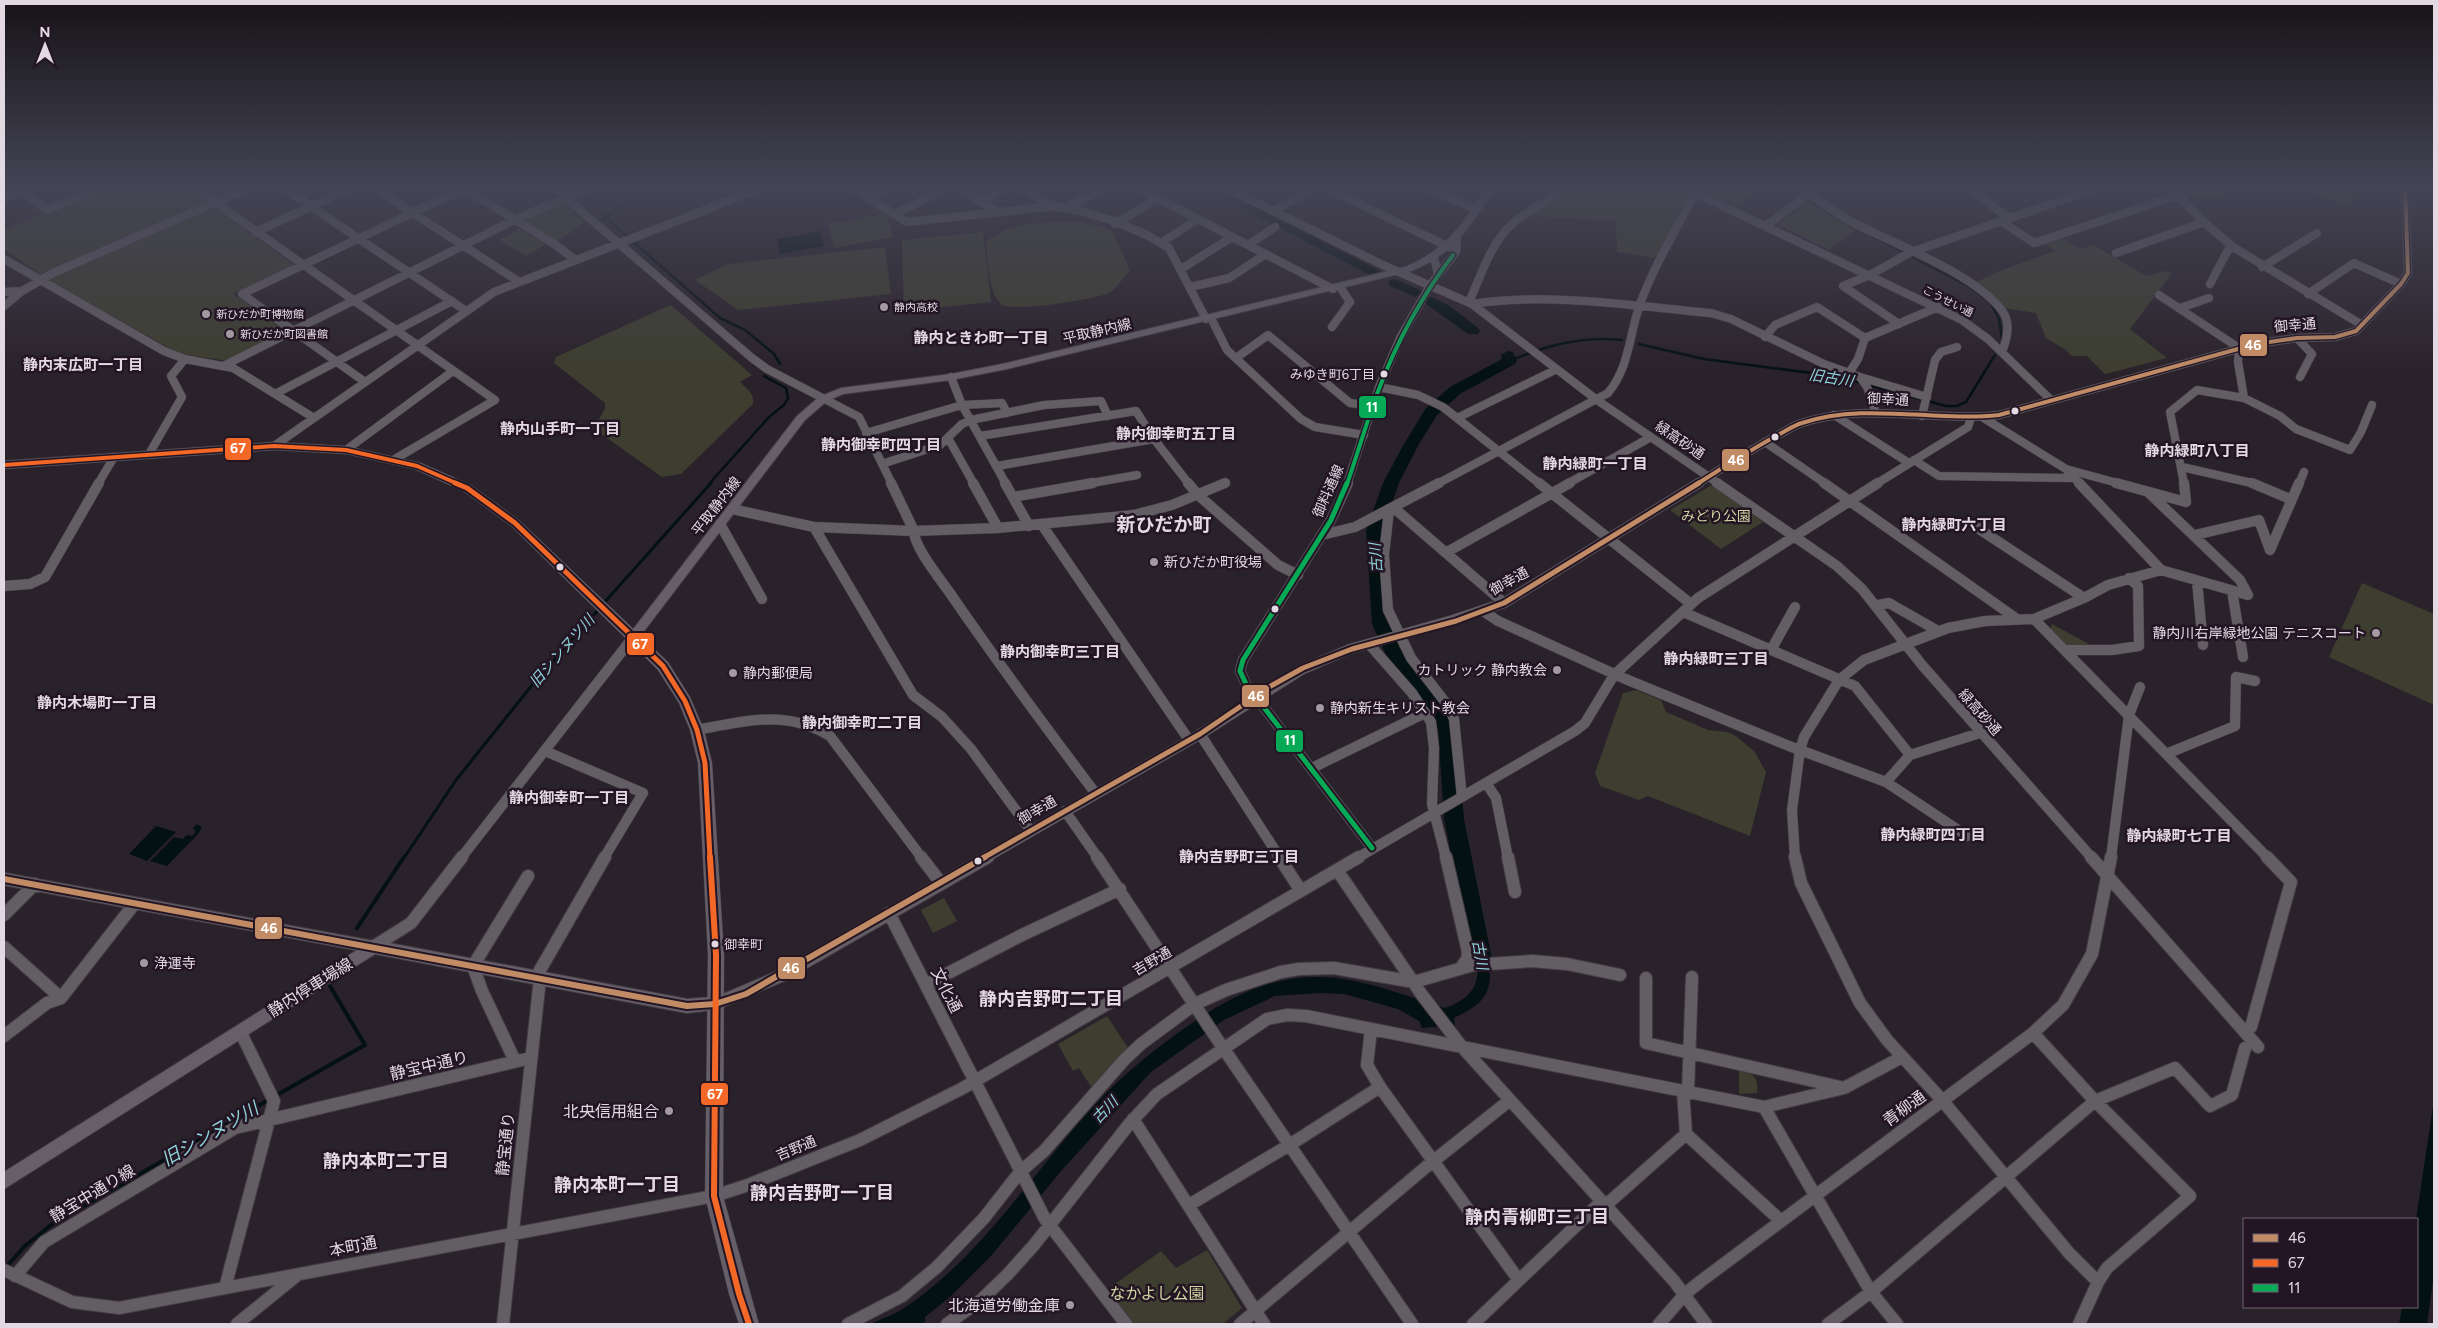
<svg xmlns="http://www.w3.org/2000/svg" width="2438" height="1328" font-family="Figtree,'Noto Sans JP',sans-serif">
<rect width="100%" height="100%" fill="#2a222a"/>
<path fill="#3d3e2f" d="M112,186h72l110,79 -61,29 54,37 -60,30 -49,-8 -128,-72 -46,-32v-19z
M1569,186h101l19,9 -32,60 -3,3 -37,-6 -1,-31 -81,-5 1,-4 26,-15z
M1703,186h59l-27,19 -33,-16z
M2176,186h52l-8,11 -4,1 -31,-3z
M2284,186h78l-13,19z
M561,203l23,19 -24,18 -5,1 -32,-22z
M1809,203l46,27 -26,20 -51,-25z
M886,214l7,23 -59,11 -6,-24z
M1081,222l31,8 18,40c-6,7 -14,19 -21,23 -13,6 -100,20 -108,11 -14,-14 -13,-44 -15,-62 22,-21 65,-20 95,-20z
M519,229l27,15 -20,12 -27,-16z
M983,232l8,70 -87,9 -2,-71z
M2060,237l19,12 15,-4 52,31 19,-5 7,2 -42,56 37,29 -62,16 -18,-18h-15l-6,-6 -20,-12 -10,-25 -32,-5 -29,-25 22,-11 58,-21 -11,-9z
M885,247l6,47 -153,16 -43,-30 33,-16z
M668,306h4l80,69 -12,7c7,7 15,12 13,22l-72,70 -19,3 -62,-44 -3,-11 8,-13v-6l-51,-40 2,-6z
M1712,485l51,37 -42,27 -51,-39z
M2362,583l72,31v91l-105,-48z
M2052,624l37,20 -3,2h-20l-16,-17z
M1636,690l25,10 5,12 42,18 19,2 9,4 18,15 12,21 -16,64 -102,-40 -9,4 -39,-14 -5,-13 28,-80z
M944,898l13,23 -24,12 -12,-23z
M1107,1016l21,32 -36,40 -13,-20 -6,3 -15,-27z
M1739,1068c14,5 20,10 18,25l-18,1z
M1207,1250l35,58 -19,16h-89l-26,-35 53,-38 15,17z"/>
<path fill="#041113" d="M821,231l3,15 -44,8 -3,-15z
M197,824l5,4 -4,6 -31,32 -17,-5 24,-24 9,2 4,-4 5,1 4,-4 -3,-4z
M156,826l20,6 -29,29 -18,-7z
M1474,940h10c9,41 13,59 -30,78l1,7 -33,3 -3,-7 -21,-12 -54,-15 -23,-1 -46,3 -51,24 -73,52 -89,98 -71,86 -40,40 -26,21v5l-4,2h-51c11,-5 24,-9 34,-16 77,-51 128,-135 191,-203 29,-32 59,-55 94,-80 38,-26 77,-47 124,-48 46,-1 89,18 132,31 7,-2 12,-5 18,-9 21,-15 14,-37 11,-59z
M2434,1100v174l-7,50h-28l3,-17h15l-1,-88z"/>
<g fill="none" stroke-linecap="round" stroke-linejoin="round">
<path stroke="#041113" stroke-width="2.5" d="M1791,186l20,16 27,16
M605,217l115,101 25,12 29,24 6,10
M603,219l47,-33
M1870,235l98,51 17,12
M1990,302l9,17 3,20
M1639,344l65,15 123,16 35,8
M1510,361c37,-16 72,-25 112,-21
M1868,385l78,21h11l9,-4 29,-47
M709,484l60,-67 15,-12 4,-7 -2,-10 -22,-12"/>
<path stroke="#041113" stroke-width="3" d="M603,604l108,-121
M404,858l52,-78 77,-96 66,-75"/>
<path stroke="#041113" stroke-width="4" d="M357,928l47,-71
M275,1096l90,-51 -35,-59
M6,1267l19,-21 26,-21 219,-126"/>
<path fill="#041113" fill-rule="evenodd" d="M1199,186h15l168,86 -2,3h-10z
M1395,279l25,11 2,3 -7,4 -25,-11 -2,-3 2,-3z
M1431,297l19,9 28,22 2,3 -2,3h-10l-42,-30 -2,-3 2,-3z
M1508,351l5,1 4,9 -2,3 -55,30 -23,21 -18,29 -20,39 -17,48 8,93 9,23 40,52 17,30 8,90 29,145 -3,7 -7,3 -7,-3 -3,-7 -29,-145 -6,-90 -11,-20 -41,-54 -14,-31 -6,-93 17,-48 21,-39 22,-36 24,-21 52,-28 -1,-4z"/>
<defs>
<path id="minor-far2" d="M15,186l32,24 59,-24
M192,186l303,214 -100,59
M281,186l185,125
M371,186l147,95
M461,186l95,59 18,14
M552,186l200,172 15,11 92,48 33,67
M849,186l58,36 147,-16 26,5 34,10 33,14 22,13 37,71
M955,186l44,26
M1018,186l36,20
M1134,186l199,103
M1223,186l160,79 89,39 125,96 122,84
M1322,186l127,61
M1423,186l53,23
M1681,186l281,134 26,19 63,61
M1798,186c18,12 35,26 54,36 40,21 126,53 151,90 8,12 4,27 -1,40
M1966,186l43,32
M2169,186l35,36 29,25 129,78
M4,198l28,-12
M869,198l25,-12
M981,201l29,-15
M1068,207l39,-21
M1274,211l42,-25
M896,214l54,-28
M2001,221l33,22 145,-48
M1115,224l42,-26
M1766,226l53,-40
M256,232l99,-46
M1162,242l36,-23
M1248,245l27,-18
M2116,253l88,-31
M1434,258l4,16
M4,259l160,92 21,8 48,9 81,50
M2262,267l55,-34
M1181,269l51,-32
M2210,284l18,-34 5,-3
M1190,287l39,-9 37,-24
M4,292l18,-1
M2308,294l46,-31 47,21
M2159,295l80,53
M1469,302c12,-26 21,-58 43,-78 16,-15 38,-21 53,-38
M1472,304c77,-12 161,2 239,9l20,6 93,45 36,13 7,10 9,26
M4,306l18,-15 31,-18 200,-87
M2180,308l29,-10
M1211,318l16,32 74,69 14,8 49,8
M1899,324l-56,-38 27,-11 41,-23 192,-66
M1332,327l18,-25 -10,-15
M1765,337l10,-12 42,-18 48,31 -7,21 -9,14
M1865,338l73,-31
M2297,338l15,16 -12,23
M2239,348l-1,14 6,36
M1236,358l32,-23 82,68 22,3
M225,365l289,-145 81,-34
M951,377l11,28 44,79
M1860,377l67,20
M365,382l-123,-88 227,-108
M1379,387l39,8 25,12 97,77
M275,394l177,-93
M1834,415l75,48
M1922,416l13,-56 6,-8 16,-5
M1982,417l84,52 14,15
M1457,418l98,-48
M866,433l96,-28 40,-2 5,10
M980,436l156,-25 18,28
M948,438l26,46
M1765,442l61,42
M274,446l220,-154 273,-106
M346,450l107,-79
M149,454l33,-57 -11,-21 14,-17
M1914,460l25,16 135,2
M882,464l58,-19 22,-21 9,-4 73,-15 57,-4 7,15
M997,466l157,-27 35,45
M2182,467l74,17
M2066,469l55,15
M98,484l16,-27
M1086,484l51,-9
M1222,484l3,-1
M1347,484l32,-97 21,-49 31,-54 25,-32 1,-14
M1437,484l171,-91c21,-25 21,-56 31,-86 14,-40 37,-77 56,-114
M1567,484l84,-47
M1697,484c27,-17 53,-34 81,-49 8,-4 16,-10 24,-12 64,-21 132,-1 197,-8l257,-71 41,-6 38,-1 21,-6 45,-47 7,-11 -3,-87
M1876,484l92,-57 3,-9
M2184,484l-14,-72 27,-22 47,8 36,18 16,13 54,21 11,-18 11,-27
M2299,484l5,-12"/>
<path id="minor-far1" d="M891,483l23,48c0,17 28,50 38,65 46,67 95,133 144,198
M973,483l25,45
M1005,483l24,43
M1188,483l10,12 80,70 20,10
M1348,483l-17,37 -88,140 -3,11 6,13 126,164
M1539,483l152,121
M1717,483l120,83 25,23 60,76 170,193
M1824,483l193,136
M2079,483l82,87 87,25 -8,-15 -92,-88
M2116,483l70,19 -2,-19
M2252,483l38,16
M1013,497l80,-14
M1394,508l110,95
M732,509l82,18 100,4 84,-3 136,-13 38,-10 53,-22
M1389,510l-5,45 4,55 23,48 38,49 5,12 8,78
M720,524l42,75
M1042,525l147,215
M1973,525l111,73
M814,527l99,168 29,22 29,32 60,82
M1322,535l33,-8 84,-44
M2195,535l64,-15 11,30 29,-67
M1447,552l123,-69
M2197,581l6,64
M4,586l26,-2 15,-7 54,-94
M2232,591l11,66
M1878,605l11,-2 49,28
M1483,611l15,10 125,57 166,68 97,36 81,54
M1683,612l172,74 55,69
M2034,619l234,239
M1369,644l43,49 19,29 3,26 -2,56 14,54
M1771,650l24,-43
M2065,650h47l27,-4 -1,-60 -9,-8
M697,730c48,-9 89,-21 133,6l92,122
M1200,734l80,124
M545,751l98,42 -39,65
M2166,754l69,-28 1,-49 19,4
M1312,768l113,-55
M1886,782l24,-27 70,-22
M1486,783l10,15 12,60
M1065,811l33,47
M461,858l173,-222
M985,858l214,-123 102,-65 49,-21 103,-29 51,-17 195,-120
M1357,858l218,-127 10,-8 29,-48 84,-77 180,-115
M1795,858l-3,-48 8,-60 4,-13 35,-57 25,-20 84,-32 37,-7 49,-2 50,-21 24,-13 53,-15
M2111,858l18,-143 11,-28"/>
<path id="minor" d="M921,857l20,26
M1097,857l122,185 193,282
M1279,857l22,34
M1446,857l22,95 -1,7 -6,9
M1508,857l7,35
M1795,857l6,26 59,120 27,37 55,60 127,153 29,29
M2091,857l167,190
M1337,870l85,125 40,52 212,234 32,43
M4,879l369,68 38,-24 51,-66
M889,913l156,306 81,105
M4,915l31,-31
M4,947l57,51
M536,977l69,-120
M1646,978v65l194,44
M927,984l95,-49 98,-46
M715,1004l68,-29 205,-118
M2251,1027l40,-145 -24,-25
M1371,1029l-4,36 13,22 138,192
M2033,1033l62,68 95,95 -83,72 -9,14 -19,42
M4,1036l43,-33 14,-5 74,-95
M515,1061l-33,-70 -9,-25 55,-90
M1683,1091l3,43 94,86
M1688,1092l4,-115
M1764,1107l107,185 26,32
M1133,1119l131,205
M1189,1205l102,-61 89,-57
M1606,1205l80,-71
M4,1270l68,32 47,6 595,-112 31,-10 115,-46 103,-52 396,-231
M15,1276l29,-34 191,-114 295,-70
M225,1288l49,-187 -34,-70
M237,1324l59,-48
M503,1324l37,-346
M848,1324l54,-28 35,-29 47,-49 36,-46 24,-21 80,-91 17,-16 54,-40 31,-14 55,-18 18,-3 35,-1 80,14 59,-17 59,-4 35,3 53,11
M947,1324l33,-23 28,-27 26,-29 96,-122 27,-29 110,-75 20,-4 19,1 458,91 80,-19 58,-31
M1240,1324l186,-157 84,-67
M1473,1324l129,-123
M1659,1324l26,-30 16,-13 332,-248 30,-28 29,-51 19,-97
M1828,1324l43,-32 224,-191 80,-33 35,38 22,-11 13,-47"/>
<path id="major" d="M1488,186h8c-24,38 -41,68 -85,85l-404,98 -56,11 -108,14 -16,7 -22,19 -167,219 -4,2 -6,-5 169,-220 22,-19 22,-9 110,-14 56,-11 398,-96c42,-17 59,-45 83,-81z
M373,940l314,59 28,-2 5,2 3,5 -3,5 -33,4 -312,-59 -371,235v-17z"/>
<path id="highway" d="M274,442l72,4 75,17 50,22 48,35 149,142 22,35 14,33 8,33 12,192 -1,241 36,128h-20l-10,-30 -24,-98 3,-241 -10,-192 -8,-33 -11,-27 -21,-33 -147,-144 -48,-35 -49,-22 -68,-15 -72,-4 -270,19v-8z"/>
</defs>
<use href="#minor-far2" stroke="#443d44" stroke-width="9"/>
<use href="#minor-far1" stroke="#443d44" stroke-width="11"/>
<use href="#minor" stroke="#443d44" stroke-width="14"/>
<use href="#major" stroke="#443d44" stroke-width="2"/>
<use href="#highway" stroke="#443d44" stroke-width="1"/>
<use href="#minor-far2" stroke="#635d64" stroke-width="8"/>
<use href="#minor-far1" stroke="#635d64" stroke-width="10"/>
<use href="#minor" stroke="#635d64" stroke-width="12"/>
<use href="#major" fill="#665f6a" fill-rule="evenodd"/>
<use href="#highway" fill="#645e69" fill-rule="evenodd"/>
<defs>
<path id="bus-1-far2" d="M1697,484c27,-17 53,-34 81,-49 8,-4 16,-10 24,-12 64,-21 132,-1 197,-8l257,-71 41,-6 38,-1 21,-6 45,-47 7,-11 -3,-87"/>
<path id="bus-1-far1" d="M983,858l217,-124 69,-47 34,-19 49,-19 104,-28 48,-18 195,-120"/>
<path id="bus-1" d="M4,879l683,127 28,-2 31,-10 239,-137"/>
<path id="bus-2-far2" d="M4,465l270,-19 72,4 71,16 41,18"/>
<path id="bus-2-far1" d="M455,483l12,5 48,35 148,143 22,35 12,29 8,33 5,95"/>
<path id="bus-2" d="M710,857l6,98 -2,241 25,98 10,30"/>
<path id="bus-3-far1" d="M1347,484c11,-31 20,-64 32,-95 18,-48 43,-93 74,-134"/>
<path id="bus-3" d="M1347,483l-16,37 -88,140 -3,11 6,13 126,164"/>
</defs>
<use href="#bus-1-far2" stroke="#231524" stroke-width="7"/>
<use href="#bus-1-far1" stroke="#231524" stroke-width="9"/>
<use href="#bus-1" stroke="#231524" stroke-width="10"/>
<use href="#bus-2-far2" stroke="#231524" stroke-width="7"/>
<use href="#bus-2-far1" stroke="#231524" stroke-width="9"/>
<use href="#bus-2" stroke="#231524" stroke-width="10"/>
<use href="#bus-3-far1" stroke="#231524" stroke-width="7"/>
<use href="#bus-3" stroke="#231524" stroke-width="9"/>
<use href="#bus-1-far2" stroke="#c18c65" stroke-width="4"/>
<use href="#bus-1-far1" stroke="#c18c65" stroke-width="5"/>
<use href="#bus-1" stroke="#c18c65" stroke-width="6"/>
<use href="#bus-2-far2" stroke="#f36827" stroke-width="4"/>
<use href="#bus-2-far1" stroke="#f36827" stroke-width="5"/>
<use href="#bus-2" stroke="#f36827" stroke-width="6"/>
<use href="#bus-3-far1" stroke="#06aa56" stroke-width="4"/>
<use href="#bus-3" stroke="#06aa56" stroke-width="5"/>
</g>
<linearGradient id="sky" x2="0" y2="1"><stop stop-color="#171317"/><stop offset="0.5" stop-color="#445"/><stop offset="1" stop-color="#445" stop-opacity="0"/></linearGradient>
<rect width="2438" height="372" fill="url(#sky)"/>
<g fill="#a299a2" stroke="#231524" stroke-width="2">
<circle cx="884" cy="307" r="5"/>
<circle cx="206" cy="314" r="5"/>
<circle cx="230" cy="334" r="5"/>
<circle cx="1154" cy="562" r="5"/>
<circle cx="2376" cy="633" r="5"/>
<circle cx="1557" cy="670" r="5"/>
<circle cx="733" cy="673" r="5"/>
<circle cx="1320" cy="708" r="5"/>
<circle cx="144" cy="963" r="5"/>
<circle cx="669" cy="1111" r="5"/>
<circle cx="1070" cy="1305" r="5"/>
</g>
<g fill="#e3d9e3" stroke="#231524" stroke-width="2">
<circle cx="1384" cy="374" r="4.5"/>
<circle cx="2015" cy="411" r="4.5"/>
<circle cx="1775" cy="437" r="4.5"/>
<circle cx="560" cy="567" r="4.5"/>
<circle cx="1275" cy="609" r="4.5"/>
<circle cx="978" cy="861" r="4.5"/>
<circle cx="715" cy="944" r="4.5"/>
</g>
<g text-anchor="middle" stroke-width="5" stroke-linejoin="round" paint-order="stroke">
<g font-size="11" fill="#e3d9e3" stroke="#231524">
<text transform="translate(1948 301) rotate(27)" y="4">こうせい通</text>
</g>
<g font-size="11" fill="#e3d9e3" stroke="#231524" text-anchor="start">
<text x="894" y="311">静内高校</text>
<text x="216" y="318">新ひだか町博物館</text>
<text x="240" y="338">新ひだか町図書館</text>
</g>
<g font-size="13" fill="#e3d9e3" stroke="#231524" text-anchor="end">
<text x="1375" y="379">みゆき町6丁目</text>
<text x="724" y="949" text-anchor="start">御幸町</text>
</g>
<g font-size="14" fill="#e3d9e3" stroke="#231524">
<text transform="translate(2295 325) rotate(-5)" y="5">御幸通</text>
<text transform="translate(1097 331) rotate(-13)" y="5">平取静内線</text>
<text transform="translate(1888 399) rotate(3)" y="5">御幸通</text>
<text transform="translate(1680 440) rotate(34)" y="5">緑高砂通</text>
<text transform="translate(1328 491) rotate(-66)" y="5">御料通線</text>
<text transform="translate(716 506) rotate(-52)" y="5">平取静内線</text>
<text transform="translate(1509 581) rotate(-29)" y="5">御幸通</text>
<text transform="translate(1980 712) rotate(49)" y="5">緑高砂通</text>
<text transform="translate(1037 810) rotate(-30)" y="5">御幸通</text>
<text transform="translate(1152 961) rotate(-30)" y="5">吉野通</text>
<text transform="translate(796 1148) rotate(-22)" y="5">吉野通</text>
</g>
<g font-size="14" fill="#ced5a0" stroke="#231524">
<text x="1716" y="521">みどり公園</text>
</g>
<g font-size="14" fill="#e3d9e3" stroke="#231524" text-anchor="start">
<text x="1164" y="567">新ひだか町役場</text>
<text x="2366" y="638" text-anchor="end">静内川右岸緑地公園 テニスコート</text>
<text x="1547" y="675" text-anchor="end">カトリック 静内教会</text>
<text x="743" y="678">静内郵便局</text>
<text x="1330" y="713">静内新生キリスト教会</text>
<text x="154" y="968">浄運寺</text>
</g>
<g font-size="15" font-weight="bold" fill="#e3d9e3" stroke="#231524">
<text x="981" y="343">静内ときわ町一丁目</text>
<text x="83" y="370">静内末広町一丁目</text>
<text x="560" y="434">静内山手町一丁目</text>
<text x="1176" y="439">静内御幸町五丁目</text>
<text x="881" y="450">静内御幸町四丁目</text>
<text x="2197" y="456">静内緑町八丁目</text>
<text x="1595" y="469">静内緑町一丁目</text>
<text x="1954" y="530">静内緑町六丁目</text>
<text x="1060" y="657">静内御幸町三丁目</text>
<text x="1716" y="664">静内緑町三丁目</text>
<text x="97" y="708">静内木場町一丁目</text>
<text x="862" y="728">静内御幸町二丁目</text>
<text x="569" y="803">静内御幸町一丁目</text>
<text x="1933" y="840">静内緑町四丁目</text>
<text x="2179" y="841">静内緑町七丁目</text>
<text x="1239" y="862">静内吉野町三丁目</text>
</g>
<g font-size="15" font-style="italic" fill="#8fd5da" stroke="#231524">
<text transform="translate(1831 378) rotate(9)" y="5">旧古川</text>
<text transform="translate(1376 558) rotate(-94)" y="5">古川</text>
<text transform="translate(562 651) rotate(-49)" y="5">旧シンヌツ川</text>
<text transform="translate(1480 955) rotate(80)" y="5">古川</text>
<text transform="translate(1105 1110) rotate(-46)" y="5">古川</text>
</g>
<g font-size="16" fill="#e3d9e3" stroke="#231524">
<text transform="translate(310 987) rotate(-32)" y="6">静内停車場線</text>
<text transform="translate(947 990) rotate(63)" y="6">文化通</text>
<text transform="translate(429 1065) rotate(-13)" y="6">静宝中通り</text>
<text transform="translate(1904 1108) rotate(-36)" y="6">青柳通</text>
<text transform="translate(505 1144) rotate(-84)" y="6">静宝通り</text>
<text transform="translate(92 1193) rotate(-31)" y="6">静宝中通り線</text>
<text transform="translate(353 1246) rotate(-11)" y="6">本町通</text>
</g>
<g font-size="16" fill="#e3d9e3" stroke="#231524" text-anchor="end">
<text x="659" y="1117">北央信用組合</text>
<text x="1060" y="1311">北海道労働金庫</text>
</g>
<g font-size="16" fill="#ced5a0" stroke="#231524">
<text x="1157" y="1299">なかよし公園</text>
</g>
<g font-size="18" font-weight="bold" fill="#e3d9e3" stroke="#231524">
<text x="1051" y="1005">静内吉野町二丁目</text>
<text x="386" y="1167">静内本町二丁目</text>
<text x="617" y="1191">静内本町一丁目</text>
<text x="822" y="1199">静内吉野町一丁目</text>
<text x="1537" y="1223">静内青柳町三丁目</text>
</g>
<g font-size="18" font-style="italic" fill="#8fd5da" stroke="#231524">
<text transform="translate(210 1134) rotate(-30)" y="6">旧シンヌツ川</text>
</g>
<g font-size="19" font-weight="bold" fill="#e3d9e3" stroke="#231524">
<text x="1164" y="531">新ひだか町</text>
</g>
</g>
<g stroke="#231524" stroke-width="2">
<rect x="2239" y="333" width="29" height="24" rx="5" fill="#c18c65"/>
<rect x="1358" y="395" width="29" height="24" rx="5" fill="#06aa56"/>
<rect x="224" y="437" width="28" height="24" rx="5" fill="#f36827"/>
<rect x="1721" y="448" width="29" height="24" rx="5" fill="#c18c65"/>
<rect x="626" y="632" width="29" height="24" rx="5" fill="#f36827"/>
<rect x="1241" y="684" width="29" height="24" rx="5" fill="#c18c65"/>
<rect x="1275" y="729" width="29" height="24" rx="5" fill="#06aa56"/>
<rect x="254" y="916" width="29" height="24" rx="5" fill="#c18c65"/>
<rect x="777" y="956" width="29" height="24" rx="5" fill="#c18c65"/>
<rect x="700" y="1082" width="29" height="24" rx="5" fill="#f36827"/>
</g>
<g font-size="14" text-anchor="middle" font-weight="bold" fill="#fff">
<text x="2253" y="350">46</text>
<text x="1372" y="412">11</text>
<text x="238" y="453">67</text>
<text x="1736" y="465">46</text>
<text x="640" y="649">67</text>
<text x="1256" y="701">46</text>
<text x="1290" y="745">11</text>
<text x="269" y="933">46</text>
<text x="791" y="973">46</text>
<text x="715" y="1099">67</text>
</g>
<rect width="2438" height="1328" fill="none" stroke="#e3d9e3" stroke-width="10"/>
<rect x="2243" y="1218" width="175" height="90" fill="#231524" stroke="#706370"/>
<rect x="2253" y="1234" width="25" height="8" fill="#c18c65" stroke="#706370"/>
<text x="2288" y="1243" font-size="15" fill="#e3d9e3">46</text>
<rect x="2253" y="1259" width="25" height="8" fill="#f36827" stroke="#706370"/>
<text x="2288" y="1268" font-size="15" fill="#e3d9e3">67</text>
<rect x="2253" y="1284" width="25" height="8" fill="#06aa56" stroke="#706370"/>
<text x="2288" y="1293" font-size="15" fill="#e3d9e3">11</text>
<g transform="translate(45 45)" stroke="#231524" stroke-width="4" paint-order="stroke">
<path d="M0-4L9 19L0 12L-9 19Z" fill="#e3d9e3"/>
<text y="-8" font-size="14" font-weight="bold" text-anchor="middle" fill="#e3d9e3">N</text>
</g>
</svg>
